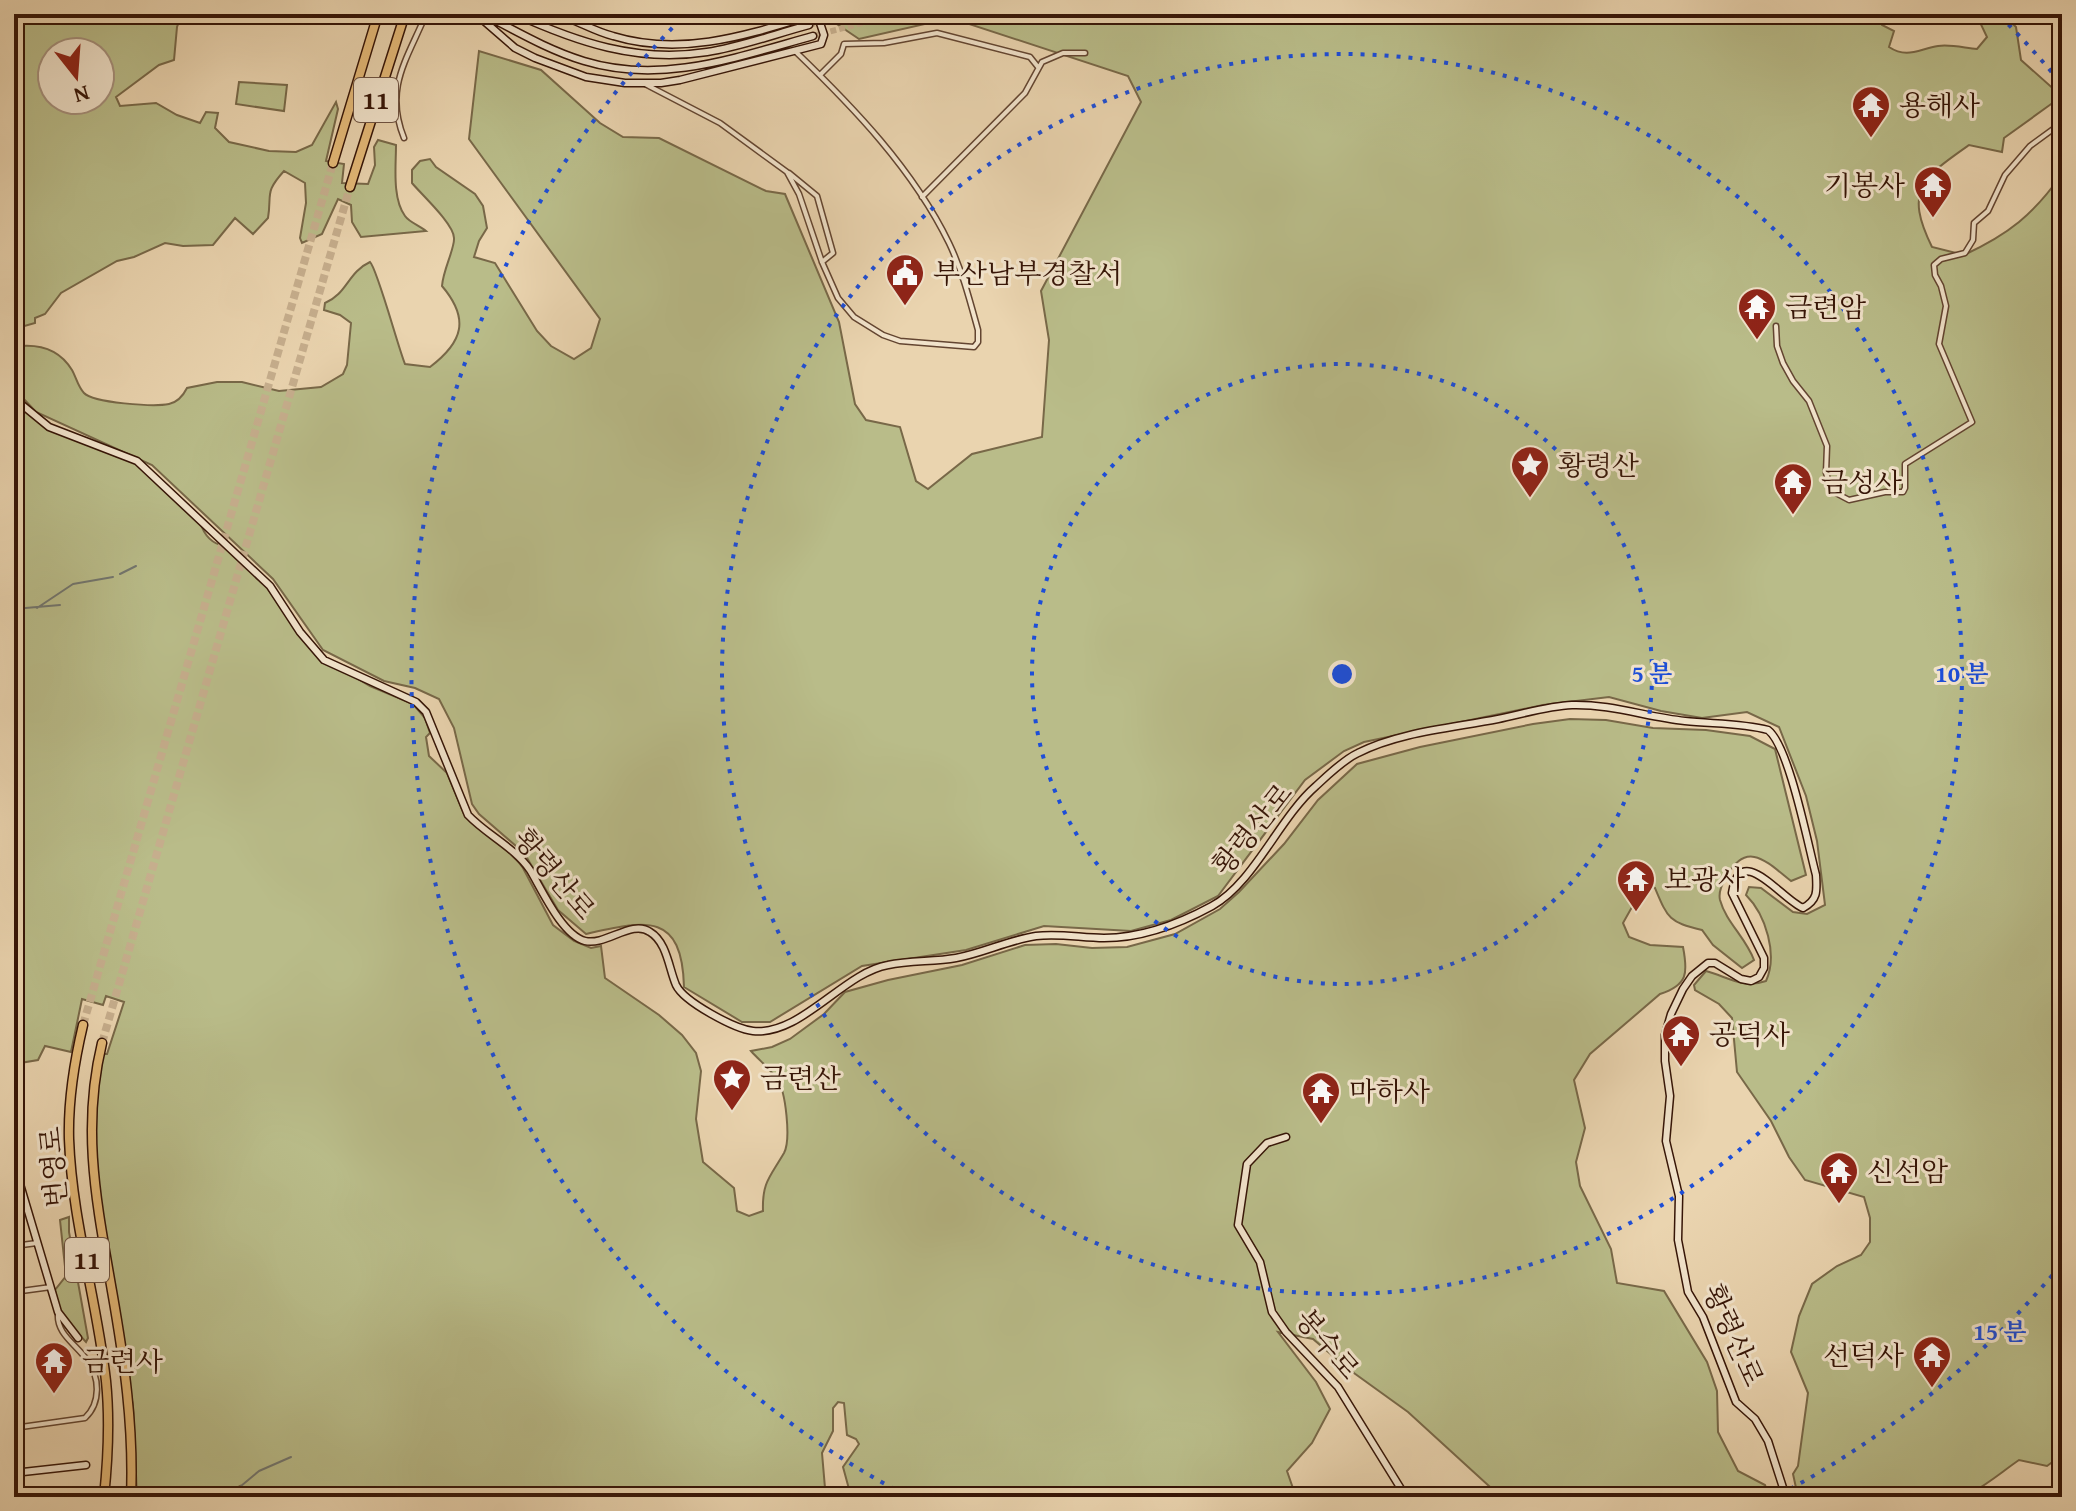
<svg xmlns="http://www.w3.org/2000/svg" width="2076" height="1511" font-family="'Gentium Book Plus','Noto Serif KR',serif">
<rect width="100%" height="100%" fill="#ead4af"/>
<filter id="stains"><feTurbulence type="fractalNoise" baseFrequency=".0025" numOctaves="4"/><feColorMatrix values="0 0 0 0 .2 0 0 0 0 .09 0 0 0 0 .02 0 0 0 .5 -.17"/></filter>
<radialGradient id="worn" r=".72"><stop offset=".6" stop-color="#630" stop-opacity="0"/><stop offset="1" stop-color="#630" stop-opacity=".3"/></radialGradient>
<path fill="#b9bc89" stroke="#786848" stroke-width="2" fill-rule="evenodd" d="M14,14h168l-5,13 -3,33 -15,5 -43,32 4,9 36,-3 21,12 23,8 6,-11 12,1 -3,15 14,14 40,9 27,1 16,-7 24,-43 2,7 -12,52 18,3 -2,19 26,1 7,-19 -1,-18 4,-7 18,5c0,21 -4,53 9,71 4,6 15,10 21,15l-65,6 -9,-15 -1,-17 -13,-6 -16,35 -20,9 -2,-5 6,-35 -1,-20 -21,-12c-20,22 -12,23 -16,47l-15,16 -18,-16 -22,27 -30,1 -18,-3 -31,14 -17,4 -56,32 -16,21 -10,4v5l-21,6zM52,52h48v48h-48z
M822,14h1053l7,11 12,6 -5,16c18,12 30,2 49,-1 12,-2 27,2 39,3l10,-12 -11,-23h27l13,13 5,33 36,32 -3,10 -50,36 -2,14 -33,-7c-47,33 -65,45 -37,102l32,8c45,-21 69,-40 98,-81v1281l-15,11 -28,-6c-16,11 -31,24 -48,33 -18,9 -76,7 -95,0l-9,4h-69l-5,-23 5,-8 10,-73 -17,-41 8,-36 13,-32 25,-18 24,-11 9,-13v-24l-6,-21 -59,-17 -16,-23 -18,-36 -34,-49 -5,-54 -13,-14 -24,-14 -1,-5 12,-14c22,6 37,18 60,10 12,-26 0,-66 -20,-86l3,-8 12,1 32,24 14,2 18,-9 -8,-64 -11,-45 -27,-69 -32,-15 -45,6 -41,-7 -52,-14 -66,8 -179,37 -20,9 -39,29 -87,116 -47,24 -40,11 -87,-5 -78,24 -104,16 -92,56h-28l-58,-35c-2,-77 -40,-66 -98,-53l-28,-24 -34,-57 -45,-39 -7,-10 -18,-76 -15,-29 -24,-11 -31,-7 -61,-31 -50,-71 -121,-114 -116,-53 -15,-16 -7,-13v-32l5,-5c22,-2 41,4 53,24 4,7 6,17 12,23 9,10 70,14 85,11 9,-2 14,-8 18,-16l30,-6h25l37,9 42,-4 22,-13 4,-9 4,-42 -11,-8 -16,-5 1,-7c22,-9 23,-31 45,-41 7,6 28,85 35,102l25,3c33,-25 40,-48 12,-81 1,-16 13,-38 12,-48 0,-14 -33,-44 -42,-55v-13l8,-9 10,-2 6,8 39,27 8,12 4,22 -8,13 -5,16 21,6 42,68 14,15 23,13 17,-11 9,-29 -131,-180 10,-88 62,19 59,53 23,14 36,1 107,53 19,3 54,128 16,82 11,16 34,7 16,54 12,8 44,-35 70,-17 7,-97 -8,-49 100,-189 -13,-26 -177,-58 -92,21z
M239,82l48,3 -3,26 -48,-7z
M14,400l33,28 88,35 65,59c4,13 11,22 25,24l40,39 50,68 55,33 43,18 12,14 5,15 -4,4 3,19 18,17 17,41 8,9 42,33 9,12 30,57 21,16 17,7 10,-2 4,32 54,37 23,20 14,18 5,18 -5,48 7,43 31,26 3,23 12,5 14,-5c-1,-29 7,-34 21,-58 7,-13 2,-62 -7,-74 -7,-10 -18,-19 -26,-28l21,-4 18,-8 34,-25 21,-22 43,-12 74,-15 63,-20 31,-1 36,4 35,-1 48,-13 45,-25 19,-17 45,-48 34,-44 39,-36 63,-17 113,-23 37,-5 36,1 47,8 53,2 44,6 25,13 31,126 -15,6c-23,-18 -44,-42 -64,-5 -4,7 -9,15 -7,24 6,22 26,38 34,60l-12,8 -29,-23 -11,-15c-33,-8 -34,-11 -47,-42l-18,-3 -5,8v14l-9,16 6,14 21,8 33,2c5,26 5,38 -23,47l-70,60 -16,26 11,48 -9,34 4,24 31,63 6,34 47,8 43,71 10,29 1,41 20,39 27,14 4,12h-268l-93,-85 -61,-44 -34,-29 -35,-7 38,50 14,27 -18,34 -25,28 9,26h-430l-2,-9 -15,1 -6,-22 16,-23 -3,-5 -9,-4 -3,-32 -6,-1 -5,6v23l-11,22 3,35 -2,9h-579l-4,-11 -19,11h-84l-4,-91 -36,-216 -3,-74 9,-62h4l17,-52 -18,-6 -3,9 -21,-6 -11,53 -26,-6 -7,14 -24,4z
M69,1217v15l19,106 -2,4 -25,-27 -6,-25 11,-14 -6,-56z"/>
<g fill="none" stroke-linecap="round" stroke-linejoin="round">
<path stroke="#72766f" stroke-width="2" d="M120,574l16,-8
M37,608l36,-24 40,-7
M14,609l46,-4
M241,1486l18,-15 32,-14"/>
<path stroke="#c6ae8d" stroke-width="6" stroke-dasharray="6 3" stroke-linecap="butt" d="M809,25l41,-11
M813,36l83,-22"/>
<path stroke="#c6ae8d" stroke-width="8" stroke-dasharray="8 4" stroke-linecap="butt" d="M83,1025l250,-862
M102,1043l248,-856"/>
<defs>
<path id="street" d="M820,75l21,-21 3,-10 40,-1 53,-10 93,24 8,10
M645,84l75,39 67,49 12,22 23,68 16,36 16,19 29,18 17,6 74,6 4,-5v-12c-8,-29 -16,-60 -29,-87 -36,-74 -96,-136 -153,-191
M404,138c-20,-50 3,-78 22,-124
M789,173l28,23 16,57 -11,9
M922,197l103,-104 17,-31 21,-9h22
M1776,326l1,20 6,17 10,18 16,20 18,45 -1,27 6,18 17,9 36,-8h18l2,-4v-24l67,-42 -33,-78 7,-38 -5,-20 -6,-11 -1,-10 7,-6 24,-6 8,-13 1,-17 14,-12 17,-36 25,-29 26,-19 6,-9
M14,1246l23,-3
M14,1292l37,-5
M14,1340l6,-1
M14,1428l71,-10c16,-15 15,-41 2,-58 -11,-16 -31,-26 -29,-47"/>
<path id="secondary" d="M476,14l39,34 20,10 51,19 39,6h36l19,-3 141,-36 3,-9 -5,-15 -6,-5c-66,20 -131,42 -200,21 -20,-5 -38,-17 -58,-22
M483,14c33,17 65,36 101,47 78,24 153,-4 229,-25
M515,14c62,28 122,49 192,38 34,-5 68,-18 102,-27
M14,394l7,10 28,23 88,34 133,125 30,46 24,28 92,42 10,10 42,103c19,20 46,32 62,55 12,20 32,65 55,71 21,5 47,-22 65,-9 17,10 19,37 26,53 8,17 59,44 77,46 48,5 90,-58 135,-66 22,-5 45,-3 68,-7 27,-5 53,-18 80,-22 23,-3 46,2 68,2 39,0 75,-14 108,-32 42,-23 67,-88 104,-120 12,-11 27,-26 42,-33 41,-21 94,-25 140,-34 24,-5 50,-13 74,-14 39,-1 75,12 113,16 27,3 57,2 83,9 21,16 40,115 48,145 1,16 2,25 -13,33 -21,-8 -63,-68 -71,-15l32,65v10l-5,9 -8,4 -10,-2 -26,-16h-7l-16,13 -9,13 -12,25 -6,21v26l5,35 -4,45 13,55 -1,44 10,52 15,25 33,85 19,17 13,22 18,56
M1286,1137l-19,6 -20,21 -9,61 22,37 12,50 14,20 52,55 68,110
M14,1164l44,148 20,26
M14,1473l72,-8"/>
<path id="highway" d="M333,163l45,-149
M350,187l55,-173
M83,1025c-9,38 -15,75 -14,114 3,82 28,161 37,242 4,39 2,78 -2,116
M102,1043c-21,87 -5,161 10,248 12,68 22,136 19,206"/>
</defs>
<use href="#street" stroke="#634531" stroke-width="7"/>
<use href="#secondary" stroke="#361507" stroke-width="9"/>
<use href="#highway" stroke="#361507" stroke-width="11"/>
<use href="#street" stroke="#f1e3cb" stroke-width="4"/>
<use href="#secondary" stroke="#f1e3cb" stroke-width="6"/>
<use href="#highway" stroke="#e5ba78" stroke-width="8"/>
</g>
<g fill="none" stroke="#1d4ed8" stroke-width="4" stroke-dasharray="4 8">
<circle cx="1342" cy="674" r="310"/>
<circle cx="1342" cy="674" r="620"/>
<path d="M2060 1266A930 930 0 0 1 1779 1495M905 1495A930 930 0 0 1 684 16M2000 16A930 930 0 0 1 2060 82"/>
</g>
<defs>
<symbol id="temple-pin" viewBox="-11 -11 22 30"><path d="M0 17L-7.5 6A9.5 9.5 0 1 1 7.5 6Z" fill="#8f2418" stroke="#f1e3cb"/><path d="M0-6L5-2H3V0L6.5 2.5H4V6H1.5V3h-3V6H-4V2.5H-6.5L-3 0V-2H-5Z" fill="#fff"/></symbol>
<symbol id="civic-pin" viewBox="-11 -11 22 30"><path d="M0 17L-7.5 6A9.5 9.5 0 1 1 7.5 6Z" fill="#8f2418" stroke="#f1e3cb"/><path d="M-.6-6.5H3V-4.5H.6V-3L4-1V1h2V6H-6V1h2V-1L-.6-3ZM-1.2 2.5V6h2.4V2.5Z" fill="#fff"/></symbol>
<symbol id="sight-pin" viewBox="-11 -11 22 30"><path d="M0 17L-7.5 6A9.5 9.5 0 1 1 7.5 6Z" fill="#8f2418" stroke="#f1e3cb"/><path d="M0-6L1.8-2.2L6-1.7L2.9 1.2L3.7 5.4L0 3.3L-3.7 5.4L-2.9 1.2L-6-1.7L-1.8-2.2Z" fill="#fff"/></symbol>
</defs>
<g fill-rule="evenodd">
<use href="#temple-pin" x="1849" y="83" width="44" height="60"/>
<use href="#temple-pin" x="1911" y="163" width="44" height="60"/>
<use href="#civic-pin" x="883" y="251" width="44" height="60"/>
<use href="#temple-pin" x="1735" y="285" width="44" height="60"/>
<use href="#sight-pin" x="1508" y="443" width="44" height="60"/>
<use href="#temple-pin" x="1771" y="460" width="44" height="60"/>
<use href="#temple-pin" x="1614" y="857" width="44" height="60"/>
<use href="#temple-pin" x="1659" y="1012" width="44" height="60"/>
<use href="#sight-pin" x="710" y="1056" width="44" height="60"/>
<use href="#temple-pin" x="1299" y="1069" width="44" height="60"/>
<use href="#temple-pin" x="1817" y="1149" width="44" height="60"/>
<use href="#temple-pin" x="1910" y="1333" width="44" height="60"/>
<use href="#temple-pin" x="32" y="1339" width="44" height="60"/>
</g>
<g text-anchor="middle" stroke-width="6" stroke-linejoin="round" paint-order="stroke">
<g fill="#f1e3cb" stroke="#6e5342" stroke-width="2">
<rect x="354" y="78" width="44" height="44" rx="6"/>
<rect x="65" y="1238" width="44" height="44" rx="6"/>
</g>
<g font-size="26" font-weight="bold" fill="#361507">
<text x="376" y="109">11</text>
<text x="87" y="1269">11</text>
</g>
<g font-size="28" fill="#361507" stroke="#f1e3cb" text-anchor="start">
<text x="1899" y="115">용해사</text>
<text x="1905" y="195" text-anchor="end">기봉사</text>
<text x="933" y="283">부산남부경찰서</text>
<text x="1785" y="317">금련암</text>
<text x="1558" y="475">황령산</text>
<text x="1821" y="492">금성사</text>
<text x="1664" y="889">보광사</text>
<text x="1709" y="1044">공덕사</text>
<text x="760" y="1088">금련산</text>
<text x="1349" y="1101">마하사</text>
<text x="1867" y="1181">신선암</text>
<text x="1904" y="1365" text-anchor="end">선덕사</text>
<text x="82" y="1371">금련사</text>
</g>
<g font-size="28" fill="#361507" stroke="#f1e3cb">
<text transform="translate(1252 829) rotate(-51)" y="10">황령산로</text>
<text transform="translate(555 874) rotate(50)" y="10">황령산로</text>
<text transform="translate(53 1167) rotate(-95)" y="10">번영로</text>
<text transform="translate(1734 1335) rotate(66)" y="10">황령산로</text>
<text transform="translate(1328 1344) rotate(50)" y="10">봉수로</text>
</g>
</g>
<circle cx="1342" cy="674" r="12" fill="#1d4ed8" stroke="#f1e3cb" stroke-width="4"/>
<g font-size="24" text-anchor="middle" font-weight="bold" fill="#1d4ed8" stroke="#f1e3cb" stroke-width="6" stroke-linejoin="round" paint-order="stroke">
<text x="1652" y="682">5 분</text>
<text x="1962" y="682">10 분</text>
<text x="2000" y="1340">15 분</text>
</g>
<rect width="2076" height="1511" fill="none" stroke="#ead4af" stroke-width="48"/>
<rect x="16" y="16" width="2044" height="1479" fill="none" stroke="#361507" stroke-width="4"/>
<rect x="24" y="24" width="2028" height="1463" fill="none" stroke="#361507" stroke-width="2"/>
<g transform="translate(76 76) rotate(163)"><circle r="38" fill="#f1e3cb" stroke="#a6917d" stroke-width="2"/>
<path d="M0-6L14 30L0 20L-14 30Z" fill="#8f2418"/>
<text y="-12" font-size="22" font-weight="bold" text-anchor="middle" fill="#361507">N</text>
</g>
<rect width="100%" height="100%" filter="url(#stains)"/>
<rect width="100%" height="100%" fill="url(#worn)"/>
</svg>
